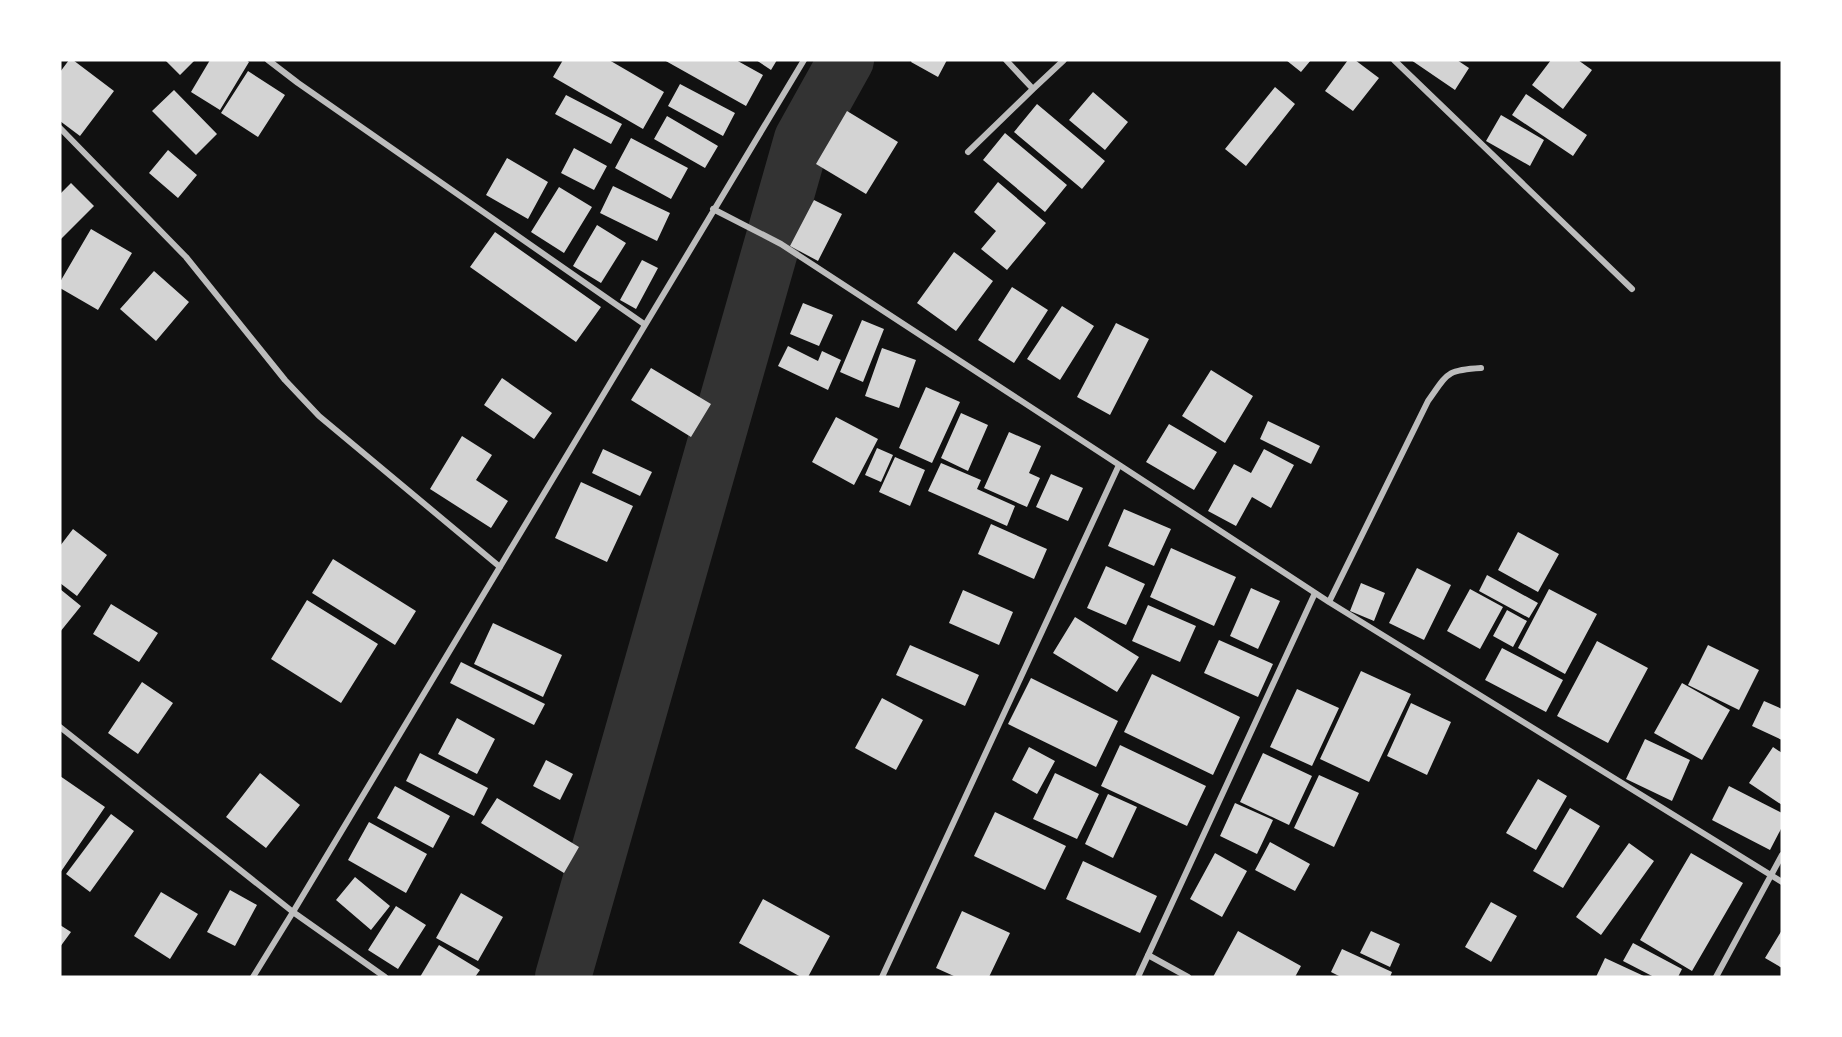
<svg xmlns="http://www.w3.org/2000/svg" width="1842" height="1037" font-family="Karla,sans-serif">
<rect width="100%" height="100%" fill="#111"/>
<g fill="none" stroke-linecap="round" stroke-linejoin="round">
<path stroke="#333" stroke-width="56" d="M563,977l239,-838 44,-79"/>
</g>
<path fill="#d3d3d3" d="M69,60h4l41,31 -34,45 -20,-15v-49z
M165,60h30l-15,15z
M210,60h36l3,2 -29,48 -29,-18z
M563,60h46l55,32 -21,37 -90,-52z
M664,60h72l27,15 -17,31z
M756,60h21l-6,10z
M912,60h35l-9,17 -27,-15z
M1286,60h25l-10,12z
M1348,60h7l24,18 -26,33 -28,-20z
M1411,60h46l12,8 -14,22z
M1551,60h27l14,10 -29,39 -31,-24z
M248,71l37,24 -27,42 -37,-24z
M680,84l55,29 -12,23 -55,-30z
M1275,87l20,17 -49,62 -21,-17z
M174,90l43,44 -21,21 -44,-44z
M1093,92l35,30 -23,28 -36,-30z
M1526,94l61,41 -14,21 -61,-41z
M566,95l56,29 -11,20 -56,-30z
M1037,104l68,57 -23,28 -68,-57z
M847,111l51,31 -32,52 -50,-30z
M1501,115l43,25 -14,26 -44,-25z
M667,116l51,30 -13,22 -51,-29z
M1005,133l62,52 -22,27 -62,-52z
M631,138l57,30 -17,31 -56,-31z
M574,148l33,18 -13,24 -33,-17z
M168,150l29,25 -19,23 -29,-25z
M507,158l41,24 -20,37 -42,-24z
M998,182l48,41 -39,47 -26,-21 15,-18 -22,-19z
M71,183l23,23 -33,33 -1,-45z
M613,186l57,27 -13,28 -57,-28z
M559,187l33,20 -28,46 -33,-21z
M814,200l28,14 -24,47 -28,-15z
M597,225l29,18 -25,40 -28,-17z
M91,229l41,24 -34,57 -38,-22v-6z
M495,232l106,75 -25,35 -106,-75z
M954,252l39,29 -37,50 -39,-28z
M642,260l16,8 -22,41 -16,-9z
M154,271l35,31 -33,39 -36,-32z
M1012,287l36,23 -34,53 -36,-23z
M803,303l30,12 -14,31 -29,-12z
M1062,306l32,20 -34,54 -33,-21z
M862,320l22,9 -21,53 -23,-10z
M1116,323l33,16 -39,76 -33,-18z
M788,346l30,15 4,-10 19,9 -13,30 -50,-24z
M882,348l34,12 -17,48 -34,-12z
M651,368l60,36 -20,33 -60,-37z
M1211,370l42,26 -28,47 -43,-27z
M502,378l50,35 -18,26 -50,-34z
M926,387l34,15 -28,61 -33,-15z
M961,413l27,12 -20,46 -27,-13z
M836,417l42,22 -24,46 -42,-23z
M1268,421l52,25 -9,18 -51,-25z
M1169,424l48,28 -23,38 -48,-28z
M1009,432l32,14 -12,27 11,5 -13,29 -43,-19z
M462,436l30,19 -16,25 32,21 -17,27 -61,-39z
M877,448l16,7 -12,27 -16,-7z
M603,449l49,23 -12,24 -48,-23z
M1264,449l30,16 -23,43 -19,-11 -16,29 -28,-15 26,-47 17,9z
M895,457l30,13 -15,36 -31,-14z
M941,463l40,17 -4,9 38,17 -8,20 -79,-35z
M1051,474l32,14 -15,33 -32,-14z
M581,482l52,24 -26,56 -52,-24z
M1124,509l47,20 -17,37 -46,-20z
M991,524l56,25 -13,30 -56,-25z
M73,529l34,26 -30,41 -17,-13v-37z
M1518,532l41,22 -21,38 -40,-22z
M1171,548l65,29 -22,49 -64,-29z
M333,559l83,52 -21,34 -83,-52z
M1106,566l39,18 -19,41 -39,-17z
M1417,568l34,17 -27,55 -35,-17z
M1487,575l51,28 -9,15 -50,-27z
M1361,583l24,10 -11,28 -24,-10z
M1251,588l29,13 -22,48 -28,-13z
M60,589l21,17 -21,26z
M1470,589l33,18 -23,42 -33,-18z
M1549,589l48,25 -32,60 -47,-26z
M963,590l50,22 -14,33 -50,-22z
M307,600l71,44 -37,59 -70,-44z
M111,604l47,29 -19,29 -46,-28z
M1148,605l48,21 -16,36 -48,-21z
M1507,610l20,11 -14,26 -20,-11z
M1075,617l64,40 -22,35 -64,-39z
M493,623l69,32 -19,42 -69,-33z
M1219,640l54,24 -15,33 -54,-24z
M1597,641l51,27 -40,75 -51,-27z
M910,645l69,30 -14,31 -69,-31z
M1708,645l51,25 -20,40 -51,-25z
M1502,648l61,32 -17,32 -61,-32z
M461,662l84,42 -11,21 -84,-42z
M1361,671l50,23 -42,88 -49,-23z
M1152,674l88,43 -27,58 -89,-43z
M1031,678l87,43 -22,46 -88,-43z
M142,682l31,21 -35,51 -30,-21z
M1682,683l48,27 -28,50 -48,-27z
M1297,689l42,19 -27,58 -42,-19z
M882,698l41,22 -27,50 -41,-22z
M1764,701l18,8v31l-30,-14z
M1411,703l40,19 -24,53 -40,-19z
M457,718l38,21 -18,35 -39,-20z
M1645,739l45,21 -18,41 -46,-22z
M1120,745l86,41 -19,40 -86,-40z
M1029,747l26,14 -18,33 -25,-14z
M1773,747l9,6v52l-33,-22z
M420,753l68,35 -14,28 -68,-35z
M1263,753l49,23 -23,49 -49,-23z
M546,760l27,14 -13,26 -27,-14z
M260,773l40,32 -34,43 -40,-31z
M1055,773l44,21 -22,45 -44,-20z
M1319,775l40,18 -25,54 -40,-19z
M60,776l45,31 -45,66z
M1538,779l29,17 -31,54 -30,-17z
M395,786l55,30 -17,32 -56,-30z
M1729,786l53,27v14l-12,23 -58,-30z
M1108,794l29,13 -24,51 -28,-14z
M497,798l82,49 -15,26 -83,-50z
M1235,803l38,17 -16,34 -37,-18z
M1570,808l30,18 -37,62 -30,-17z
M995,812l71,34 -21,44 -71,-34z
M111,814l23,17 -44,61 -24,-18z
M369,822l58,32 -21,39 -58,-33z
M1270,842l40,22 -15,27 -40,-21z
M1629,843l25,18 -53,74 -25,-18z
M1215,853l32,18 -25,46 -32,-18z
M1691,853l52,30 -51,88 -52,-31z
M1083,861l74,35 -17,37 -74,-34z
M355,877l35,29 -19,24 -35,-30z
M230,890l27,15 -22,41 -28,-14z
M161,892l37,22 -28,45 -36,-23z
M461,893l42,24 -25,44 -42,-23z
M763,899l67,37 -22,41h-7l-62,-34z
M1491,902l26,14 -26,46 -26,-15z
M396,906l30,19 -28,44 -30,-19z
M962,911l48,22 -21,44h-33l-20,-9z
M60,925l11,7 -11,15z
M1782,930v38l-17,-10z
M1238,931l63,35 -6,11h-82z
M1371,931l29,13 -10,23 -30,-14z
M1633,943l49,26 -4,8h-24l-31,-16z
M439,945l41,25 -5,7h-55z
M1342,949l50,23 -2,5h-49l-10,-5z
M1605,958l41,19h-50z"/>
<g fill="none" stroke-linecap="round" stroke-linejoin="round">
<path stroke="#bcbcbc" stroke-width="6" d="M268,60l30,23 346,241
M1394,60l238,229
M1033,89l31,-29
M60,128l126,129 99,123 34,36 181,151
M968,152l65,-63 -27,-29
M713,209l68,35 548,358 453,280
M1329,602l99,-201c20,-28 18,-31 53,-33
M60,727l233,185 -40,65
M1148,955l40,22
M385,977l-92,-65 511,-852
M882,977l237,-512
M1138,977l177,-384
M1716,977l66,-122"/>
</g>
<rect width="1842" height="1037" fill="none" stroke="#ffffff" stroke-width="123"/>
</svg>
